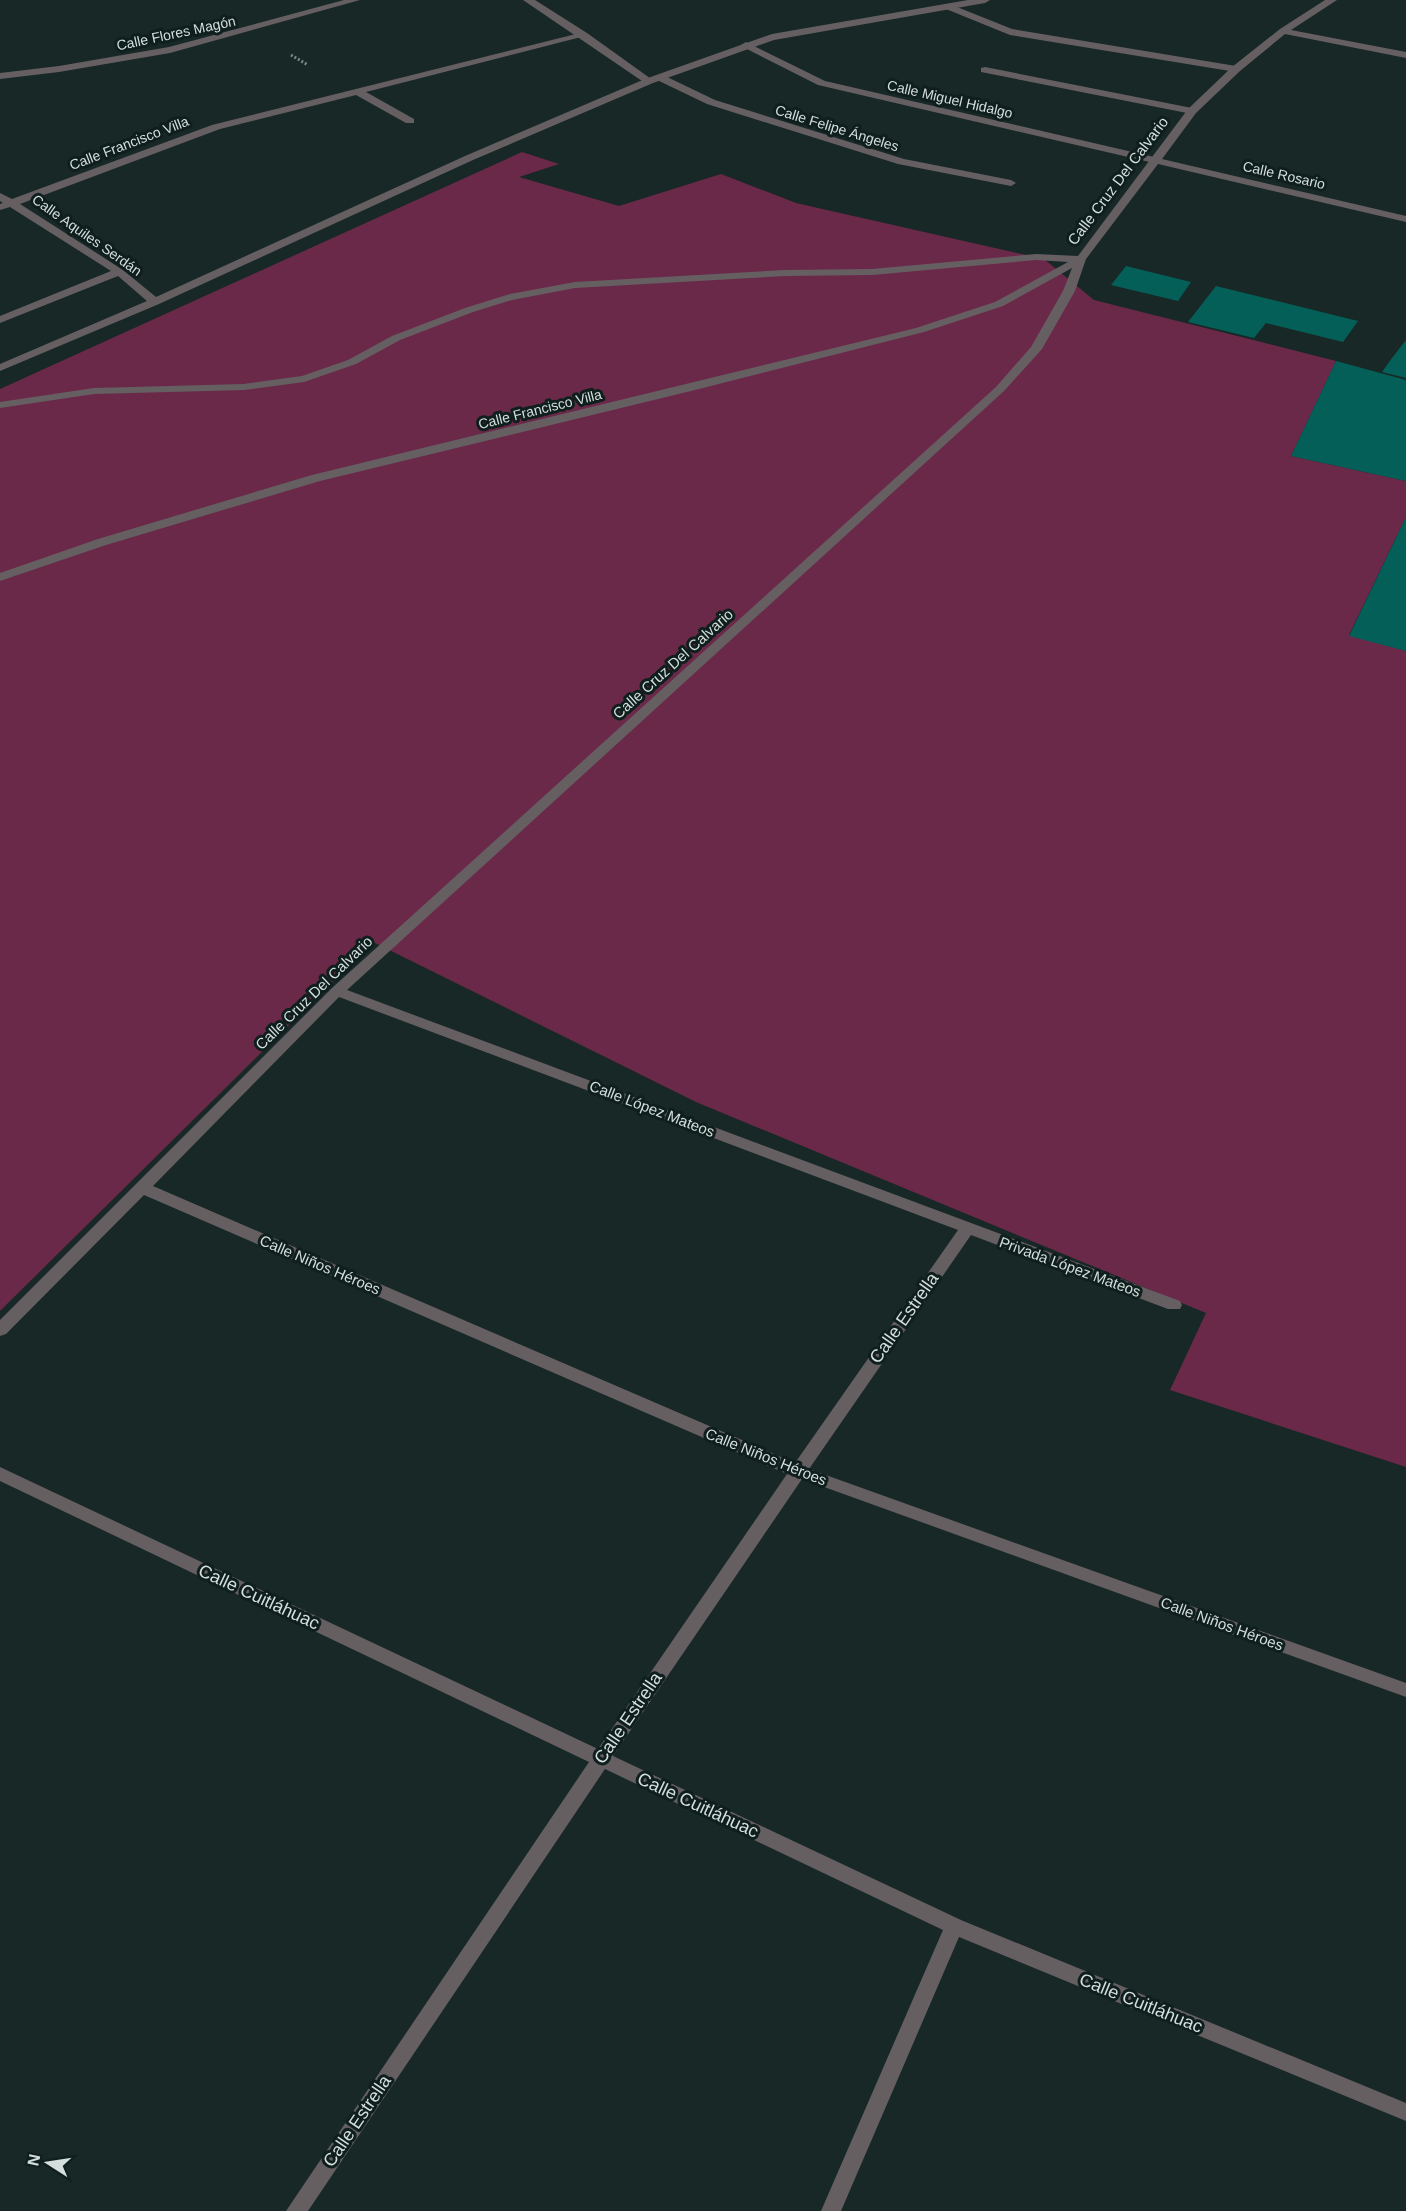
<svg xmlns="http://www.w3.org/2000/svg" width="1406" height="2211" font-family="Arial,sans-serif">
<rect width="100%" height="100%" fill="#182826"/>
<path fill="#6b2949" d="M522,152l37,12 -40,13 100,29 102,-32 75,29 248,56 50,41 242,61 -45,95 115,25v36l-57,118 57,16v816l-236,-77 36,-77 -510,-211 -323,-160 -373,369v-922z"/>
<path fill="#045f58" d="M1126,266l65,16 -13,19 -67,-16z
M1216,286l142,35 -15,21 -77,-19 -12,15 -66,-16z
M1406,340v38l-24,-6 10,-14z
M1336,361l70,19v101l-115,-25z
M1406,517v134l-57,-15z"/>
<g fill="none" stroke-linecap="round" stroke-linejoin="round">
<path stroke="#7a8785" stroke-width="3" stroke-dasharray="2 2" stroke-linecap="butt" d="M291,55l17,10"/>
<path fill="#665f62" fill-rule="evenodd" d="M523,0h12l52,33 67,48 -9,2z
M946,5h6l60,24 224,37 5,3 -5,3 -226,-37 -64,-26z
M746,42l79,39 329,76 5,3 -5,3 -336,-78 -75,-38 -2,-2z
M985,67l207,41 5,3 -5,3 -211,-42v-4z
M657,76h8l50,24 189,59 107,21 5,3 -5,3 -113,-22 -191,-60 -50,-24z"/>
<path fill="#665f62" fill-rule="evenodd" d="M344,0h16l-190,53 -111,19 -59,7v-6l59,-7 110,-19z
M968,0h22l-5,3 -211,37 -121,43 -180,77 -314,144 -159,67v-7l147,-63 -29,-25 -118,47v-7l111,-45 -101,-64 -10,3v-6l3,-1 -3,-2v-8l12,6 200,-74 372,-93 5,3 -223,57 48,27v4h-8l-50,-28 -136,34 -200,75 103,66 33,27 309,-141 180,-77 127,-45z
M1325,0h12l-46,30 115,22v6l-121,-24 -45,37 -44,42 -34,46 244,57v6l-248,-58 -72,95 -11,32 -33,58 -38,42 -657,599 833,311 2,4 -2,4h-12l-197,-74 -162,234 597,214v14l-604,-218 -189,277 348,164 445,183v18l-447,-184 -118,274h-20l122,-281 -338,-161 -297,442h-22l303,-449 -589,-281v-14l598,282 189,-275 -643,-279 -138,139 -6,2v-16l332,-332 664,-601 35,-40 32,-56 9,-23 -69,38 -79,26 -229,58 -375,91 -214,64 -106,36v-8l98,-34 214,-64 604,-147 79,-26 73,-40 -32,-2 -164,15 -87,1 -210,12 -63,12 -39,12 -73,28 -44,24 -52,18 -60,8 -150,4 -94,14v-6l94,-14 150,-4 58,-8 46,-16 44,-24 73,-28 45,-14 65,-12 210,-12 87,-1 164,-15 42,2 110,-147 44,-42 48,-38zM339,997l619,233 -163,233 -642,-277z"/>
</g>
<g text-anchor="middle" stroke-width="6" stroke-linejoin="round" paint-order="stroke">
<g font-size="14" fill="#d4dedc" stroke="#0f1f1d">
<text transform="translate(176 33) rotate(-12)" y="5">Calle Flores Magón</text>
<text transform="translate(950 99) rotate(13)" y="5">Calle Miguel Hidalgo</text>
<text transform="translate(837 128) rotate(17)" y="5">Calle Felipe Ángeles</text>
<text transform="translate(129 143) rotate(-21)" y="5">Calle Francisco Villa</text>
<text transform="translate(1284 175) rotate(13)" y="5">Calle Rosario</text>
<text transform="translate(87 235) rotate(35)" y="5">Calle Aquiles Serdán</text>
<text transform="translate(540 409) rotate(-14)" y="5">Calle Francisco Villa</text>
</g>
<g font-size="15" fill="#d4dedc" stroke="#0f1f1d">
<text transform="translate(1118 181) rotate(-53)" y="5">Calle Cruz Del Calvario</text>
<text transform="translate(673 664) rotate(-42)" y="5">Calle Cruz Del Calvario</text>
<text transform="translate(314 993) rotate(-44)" y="5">Calle Cruz Del Calvario</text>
<text transform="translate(652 1109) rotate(21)" y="5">Calle López Mateos</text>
<text transform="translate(320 1265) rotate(23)" y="5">Calle Niños Héroes</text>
<text transform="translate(1070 1267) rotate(20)" y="5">Privada López Mateos</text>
<text transform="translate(766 1457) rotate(22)" y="5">Calle Niños Héroes</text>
<text transform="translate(1222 1624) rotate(20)" y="5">Calle Niños Héroes</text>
</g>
<g font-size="18" fill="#d4dedc" stroke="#0f1f1d">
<text transform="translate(904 1318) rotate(-55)" y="6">Calle Estrella</text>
<text transform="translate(259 1597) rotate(25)" y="6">Calle Cuitláhuac</text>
<text transform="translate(628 1718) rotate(-56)" y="6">Calle Estrella</text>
<text transform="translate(698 1805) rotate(25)" y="6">Calle Cuitláhuac</text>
<text transform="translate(1141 2003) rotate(22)" y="6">Calle Cuitláhuac</text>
<text transform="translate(357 2121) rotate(-56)" y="6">Calle Estrella</text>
</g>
</g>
<g transform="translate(48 2163) rotate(282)" stroke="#0f1f1d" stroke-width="4.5" paint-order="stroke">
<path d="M0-4.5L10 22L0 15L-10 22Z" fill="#d4dedc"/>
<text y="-9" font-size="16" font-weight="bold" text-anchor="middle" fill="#d4dedc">N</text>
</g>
</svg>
